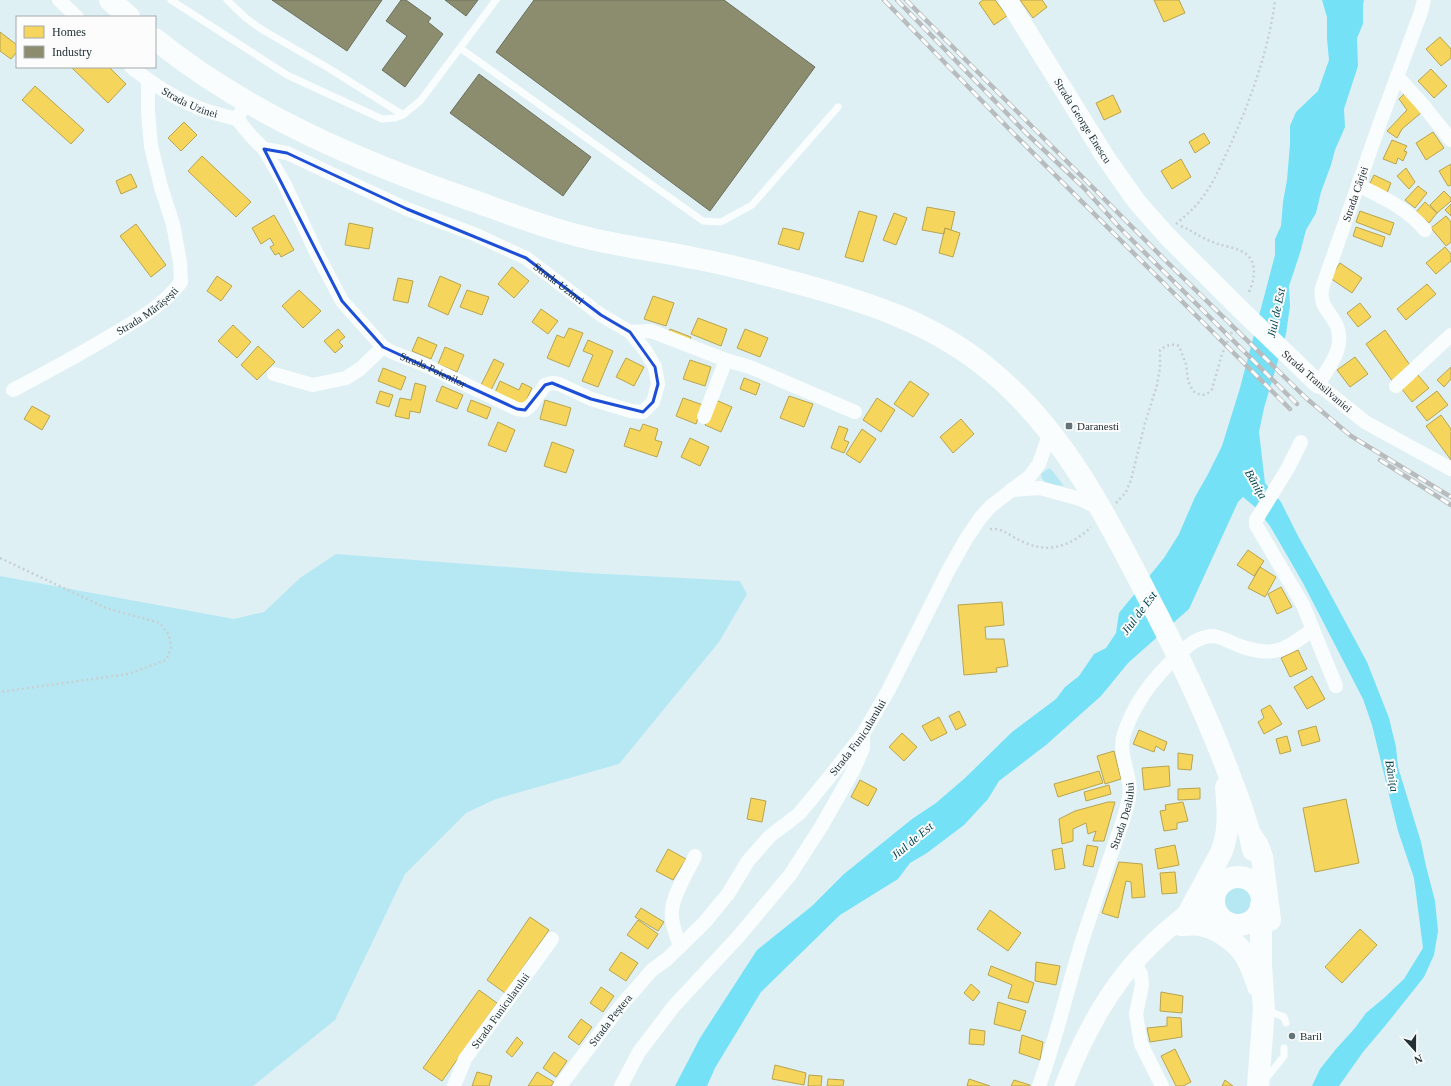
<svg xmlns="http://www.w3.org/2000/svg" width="1451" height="1086" font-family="Georgia,serif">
<rect width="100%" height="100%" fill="#dff0f4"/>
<path fill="#b6e8f4" d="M1050,468l14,18c-10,-1 -22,0 -23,-12l5,-4z
M336,554l251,19 153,8 7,13 -28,48 -100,122 -123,35 -30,14 -61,61 -70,146 -82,66h-253v-510l234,43 30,-7 36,-34z
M1240,877c9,3 13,6 19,13l-8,30c-40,18 -51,-42 -11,-43z"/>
<path fill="#74e1f6" d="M1322,0h42l-1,5v19l-6,14 1,28 -14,43 1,18 -10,23 -4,15 -10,27 -5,21 -10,17 -6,23 -11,33 1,20 -4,28 -22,74 -5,24 6,51 16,19 17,34 27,48 42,78 22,56 7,29 2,20 23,75 5,24 9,35 3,30 -4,24 -10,22 -39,49 -22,26 -24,34h-27l8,-17 16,-20 19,-21 11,-15 18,-15 20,-19 19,-31 -9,-70 -16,-47 -26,-106 -9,-26 -60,-116 -33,-57 -15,-19 -12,-10 -5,5 -49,107 -61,54 -27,33 -55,49 -47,36 -11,18 -24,26 -37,28 -17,10 -12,16 -58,36 -79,77 -46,76 -8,18h-32l25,-48 57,-88 55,-44 32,-32 68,-55 24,-16 29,-25 47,-46 44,-33 9,-12 14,-11 15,-22 12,-6 10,-15 3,-20 45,-55 15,-24 16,-37 12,-21 15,-30 18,-58 35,-133v-16l6,-13 2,-24 4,-22 3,-36v-18l6,-14 22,-21 11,-31 -2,-21v-22z"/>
<path fill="#f6d55c" stroke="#b6a450" d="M983,0h12l12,16 -13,9 -15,-22z
M1020,0h22l5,7 -14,11z
M1154,0h25l6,13 -21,9z
M0,32l17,13v7l-6,7 -11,-8z
M1440,37l11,12v9l-10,8 -15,-17z
M71,67h38l17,17 -18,19z
M1431,69l16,17 -13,12 -16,-17z
M35,86l49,44 -13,14 -49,-44z
M1406,92l16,20 -20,17 -5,9 -10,-7 20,-21 -8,-11z
M1113,95l8,17 -17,8 -8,-17z
M184,122l13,13 -16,16 -13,-13z
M1433,132l11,16 -18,12 -10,-17z
M1204,133l6,10 -15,10 -6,-11z
M1392,140l15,6 -3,5 3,1 -4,9 -5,-3 -2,6 -13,-5z
M202,156l49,46 -15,15 -48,-46z
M1181,159l10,18 -19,12 -11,-18z
M1451,164v21l-3,1 -9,-15z
M1406,168l9,14 -6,7 -12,-13z
M131,174l6,13 -16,7 -5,-13z
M1374,175l17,8 -4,10 -18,-8z
M1418,186l9,7 -12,15 -10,-8z
M1444,191l7,7v3l-14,12 -7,-8z
M1425,202l12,11 -8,10 -13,-11z
M1451,204v12l-6,-6z
M927,207l28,5 -4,18 -6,-2 -1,6 -22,-4z
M859,211l18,5 -14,46 -18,-5z
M1360,211l34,12 -4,12 -34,-13z
M894,213l13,5 -11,27 -13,-5z
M274,215l20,35 -13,7 -2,-4 -4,2 -5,-8 4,-2 -4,-7 -9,6 -9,-16z
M1446,216l5,6v20l-5,4 -15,-18z
M349,223l24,5 -4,21 -24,-4z
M136,224l30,41 -15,12 -31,-41z
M1356,227l29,10 -3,10 -29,-11z
M783,228l21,5 -5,17 -21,-6z
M945,228l15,5 -7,24 -14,-4z
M1445,247l6,7v7l-15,13 -10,-11z
M1340,263l22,15 -10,15 -22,-15z
M512,267l17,14 -15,17 -16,-14z
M217,276l15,10 -11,15 -14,-10z
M440,276l21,9 -13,30 -20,-9z
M398,278l15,3 -5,22 -15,-3z
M1427,284l9,10 -30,26 -9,-11z
M299,290l22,21 -18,17 -21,-22z
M467,290l22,7 -7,18 -22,-8z
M653,296l21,7 -8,23 -22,-7z
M1360,303l11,14 -13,10 -11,-14z
M541,309l17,12 -10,13 -16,-12z
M698,318l29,11 -6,17 -30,-12z
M233,325l18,17 -14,16 -19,-17z
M569,328l14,5 -14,34 -22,-9 10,-23 7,3z
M338,329l7,8 -6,5 4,4 -8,7 -11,-12z
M670,329l21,8 -3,8 -21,-8z
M745,329l23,9 -8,19 -23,-9z
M1385,330l27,38 -19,14 -27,-38z
M418,337l19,8 -6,14 -19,-8z
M588,340l25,11 -15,36 -16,-6 11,-26 -10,-4z
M258,346l17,16 -18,18 -16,-15z
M445,347l19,8 -7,17 -19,-8z
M1355,357l13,17 -18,13 -13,-17z
M626,358l18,9 -10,19 -18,-9z
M494,359l10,5 -14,28 -10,-5z
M690,360l21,7 -6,19 -22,-7z
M1451,367v12l-7,8 -7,-7z
M383,368l23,9 -5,13 -23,-9z
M1418,375l11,13 -17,14 -11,-14z
M744,378l16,6 -4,11 -16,-6z
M500,381l19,9 3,-7 10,5 -8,17 -30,-10z
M910,381l19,13 -16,23 -19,-13z
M415,383l11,3 -6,27 -10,-2 -1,8 -14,-3 5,-18 11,2z
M442,386l21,9 -6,14 -21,-8z
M380,391l13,4 -4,12 -13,-4z
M1437,391l11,14 -21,16 -11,-14z
M789,396l24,8 -9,23 -24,-9z
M683,398l20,7 -7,19 -20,-8z
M877,398l18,12 -14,22 -18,-12z
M471,400l20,8 -4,11 -20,-8z
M545,400l26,8 -5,18 -26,-7z
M716,400l16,7 -11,25 -16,-7z
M32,406l18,10 -8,14 -18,-11z
M1441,415l10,14v31l-25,-34z
M961,419l13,15 -21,19 -13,-16z
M498,422l17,8 -9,22 -18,-7z
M643,424l15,5 -3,11 7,2 -5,15 -33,-11 6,-18 10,3z
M839,426l9,3 -4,11 5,2 -5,11 -13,-5z
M862,429l14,10 -16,24 -14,-9z
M690,438l19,9 -9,19 -19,-9z
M552,442l22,8 -8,23 -22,-7z
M1248,550l16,11 -10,15 -17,-11z
M1260,567l16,10 -11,20 -17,-9z
M1281,587l11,20 -15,7 -9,-20z
M1002,602l2,23 -19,2 1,12h18l4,27 -12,2 1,4 -33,3 -6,-70z
M1298,650l9,19 -17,8 -9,-19z
M1312,676l13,23 -18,10 -13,-22z
M1270,705l12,19 -18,10 -6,-12 6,-4 -3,-8z
M959,711l7,14 -10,5 -7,-14z
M939,717l8,16 -16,8 -9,-15z
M1316,726l4,15 -18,5 -4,-15z
M1139,730l28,12 -3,9 -8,-5 -2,6 -21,-8z
M902,733l15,14 -13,14 -15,-14z
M1287,736l4,15 -11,3 -4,-15z
M1114,751l7,28 -16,5 -8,-28z
M1178,753l15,2 -2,15 -13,-1z
M1169,766l1,20 -26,4 -2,-22z
M1099,771l4,12 -45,14 -4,-13z
M860,780l17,9 -9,17 -17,-9z
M1109,785l2,9 -25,7 -2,-9z
M1200,788v11l-22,1v-11z
M751,798l15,3 -4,21 -15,-3z
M1346,799l13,64 -44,9 -12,-64z
M1108,802h7l-11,39h-11l3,-10 -8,3 -2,-11 -13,6v12l-11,3 -3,-25 16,-8z
M1183,802l5,19 -11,2v6l-13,2 -4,-20 6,-1 -1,-5z
M1087,845l11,2 -5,20 -10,-2z
M1175,845l4,20 -21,4 -3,-20z
M1062,848l3,20 -10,2 -3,-20z
M668,849l18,10 -13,21 -17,-9z
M1119,862l23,2 3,33 -13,1 -1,-16 -5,-1 -8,37 -16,-5z
M1175,872l2,21 -15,1 -2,-21z
M641,908l23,14 -6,9 -23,-14z
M990,910l31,23 -13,18 -31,-22z
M530,917l19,13 -44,63 -18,-13z
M638,920l20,14 -10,15 -21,-14z
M1360,929l17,16 -35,38 -17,-16z
M621,952l17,11 -12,18 -17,-11z
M1036,962l24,4 -4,19 -21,-4z
M991,966l43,17 -6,20 -20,-5 4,-13 -24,-10z
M971,984l9,8 -7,9 -9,-8z
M601,987l13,9 -11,16 -13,-9z
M479,990l18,13 -55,78 -19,-13z
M1161,992l22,4 -1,17 -22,-2z
M998,1002l28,9 -6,20 -26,-7z
M1167,1017l14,1 1,19 -32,5 -3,-14 20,-2z
M581,1019l11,8 -13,18 -11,-8z
M970,1029l15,2 -1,14 -15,-1z
M1022,1035l21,7 -3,18 -21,-7z
M517,1037l6,6 -11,14 -6,-5z
M1175,1049l16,33 -8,4h-7l-15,-30z
M554,1052l13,9 -11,16 -13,-9z
M775,1065l31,8 -2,12 -32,-6z
M477,1072l15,4 -3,10h-17z
M537,1072l17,10 -3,4h-23z
M809,1075l13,1 -1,10h-13z
M828,1079l16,1 -1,6h-16z
M969,1079l21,7h-23z
M1014,1080l16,5v1h-19z
M1225,1080l8,6h-11z"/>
<path fill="#8c8c6e" stroke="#6c705d" d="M272,0h110l-35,51z
M401,0h5l25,18 -3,4 15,12 -38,53 -23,-17 25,-34 -21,-15z
M445,0h33l-12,16z
M534,0h190l91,67 -105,144 -214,-159z
M479,74l112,83 -28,39 -113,-83z"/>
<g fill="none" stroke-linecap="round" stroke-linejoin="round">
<path stroke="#c8cfd1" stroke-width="2.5" stroke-dasharray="2 3" stroke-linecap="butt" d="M1176,224c9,-8 19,-16 26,-26 11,-14 18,-31 26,-48 21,-46 41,-99 47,-150
M1181,226c12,5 22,13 34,17 8,3 18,4 26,8 18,8 14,29 7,43
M1116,503l10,-11 5,-12 14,-57 12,-38 3,-18v-17c5,-4 12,-7 19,-4l7,18 2,17 5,10 3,2c6,3 12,2 16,-4l10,-35 13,-29
M990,529c10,-1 17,4 25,9 6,3 14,7 20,8 21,6 42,-5 56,-19
M0,558l106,50 54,15 9,12 2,13 -5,12 -38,14 -128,18"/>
<path stroke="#fafdfd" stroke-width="7" d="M171,0l116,75 95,44 13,-1 8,-3 18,-15 75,-100
M227,0l19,18 15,11 69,40 73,46
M460,48l243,173 18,1 31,-17 86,-98
M1266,1010l18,7 2,6
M1264,1081l20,-25v-8"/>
<g stroke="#fafdfd" stroke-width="14">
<path d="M59,0l18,17"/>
<path d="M1424,0l-3,12 -40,108 -59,168c-2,15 3,19 11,31 16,23 -2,46 -15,65l47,38 86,47"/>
<path id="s1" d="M131,67c18,14 40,29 61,38 14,7 30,10 45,14l4,-7"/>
<path d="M1397,76l25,28 29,36"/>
<path id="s2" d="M237,119l14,17 13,13 20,34 32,69 26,49 41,46 9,5 33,13 92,44 8,1 6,-5 14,-20 7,-2 7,1 32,15 40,12 12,1 10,-10 5,-18 -3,-17 -10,-17 -15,-18"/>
<path id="s3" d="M264,149l23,4 120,56 67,25 52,24 75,57 29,17 21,-1 75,29 24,7 105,45"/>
<path d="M1358,185c24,12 49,23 67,45"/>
<path d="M274,374l39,11 33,-7 14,-9 23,-22"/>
<path d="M1396,386l55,-51"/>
<path id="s4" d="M13,390c36,-19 73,-39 109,-61 22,-13 43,-26 59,-47l-1,-20 -7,-38 -12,-37 -10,-41 -3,-34v-32"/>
<path d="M704,417l22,-57"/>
<path d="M1301,442l-13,26 -32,52v5l47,80 33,81"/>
<path d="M1011,490l29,-2 40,11 19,9"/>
<path d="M680,947c-3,-11 -10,-25 -8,-37 1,-15 16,-39 23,-54"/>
<path d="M1134,962l7,12 1,11 -6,29 5,30 21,42"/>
<path id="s5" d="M454,1086l11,-27 87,-120"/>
<path id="s6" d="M560,1086l58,-77 34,-39 15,-11 37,-36 24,-29 20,-33 22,-25 29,-22 32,-39 32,-41 25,-43 60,-120 18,-32 15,-22 10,-11 39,-30 9,-12 11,-32"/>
<path d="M621,1086l18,-34 35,-46 64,-69 52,-62 31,-48 32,-56 10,-23v-14"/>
<path id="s7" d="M1039,1086c18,-49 29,-101 45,-151 10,-29 19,-57 29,-86 6,-17 13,-34 16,-52 4,-21 -12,-42 -5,-63 10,-31 30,-57 54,-79 11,-10 20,-19 36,-19 10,2 19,8 29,11 33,11 45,1 70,-18"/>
</g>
<g stroke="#fafdfd" stroke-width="19">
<path id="s8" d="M1008,0l98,158 31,44 30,34 72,72 79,76"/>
<path d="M1191,921l14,-4 17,2"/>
<path d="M1064,1086c19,-50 46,-101 85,-139 20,-21 45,-38 67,-57"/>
</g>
<path stroke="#fafdfd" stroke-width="22" d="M110,0l19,17
M155,39c94,76 206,123 319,162 39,14 78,29 118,38 34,8 68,12 101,19 34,6 67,15 100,24 71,19 142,41 199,90 70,58 113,141 154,221 30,57 57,113 80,173 10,27 22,55 27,84
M1214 901a24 24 0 1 1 48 0a24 24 0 1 1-48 0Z
M1189,912l32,-59c9,-22 7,-43 5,-66"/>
<path stroke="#fafdfd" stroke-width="22" d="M1249,832l9,14 4,11 8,63
M1181,925c6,0 13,-1 19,0 15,2 33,15 42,26 8,10 12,23 16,35
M1258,1086l6,-77 -3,-43v-61"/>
<defs>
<path id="rail" d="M884,0l129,133 277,276
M897,0l129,133 58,55 36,40 177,176
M906,0l261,262 139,136 45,38 100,61
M1380,460l71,45"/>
</defs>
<use href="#rail" stroke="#b8bcbe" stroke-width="4.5"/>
<use href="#rail" stroke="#fcfcfc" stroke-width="3" stroke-dasharray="9" stroke-linecap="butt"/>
</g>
<path fill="none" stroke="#1d4ed8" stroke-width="3" stroke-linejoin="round" d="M264,149l23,4 120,56 119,49 75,57 29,17 25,35 3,17 -5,18 -10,10 -52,-13 -39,-16 -7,2 -20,25 -8,-1 -134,-62 -41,-46z"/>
<g fill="#647377" stroke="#fcfcfc" stroke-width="1.5">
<rect x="1065" y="422" width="8" height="8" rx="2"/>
<circle cx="1292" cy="1036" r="4"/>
</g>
<g text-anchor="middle" stroke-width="4" stroke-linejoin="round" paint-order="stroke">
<g font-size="11" fill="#213034" stroke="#fcfcfc">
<text dy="4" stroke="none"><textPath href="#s1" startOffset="69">Strada Uzinei</textPath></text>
<text dy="4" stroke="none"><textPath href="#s8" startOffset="142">Strada George Enescu</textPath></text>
<text transform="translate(1355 194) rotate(-71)" y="4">Strada Cârjei</text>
<text dy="4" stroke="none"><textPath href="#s3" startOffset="326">Strada Uzinei</textPath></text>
<text dy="4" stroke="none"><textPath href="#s4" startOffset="156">Strada Mărășești</textPath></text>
<text dy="4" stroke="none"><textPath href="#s2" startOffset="328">Strada Poienilor</textPath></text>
<text transform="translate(1317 381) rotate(41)" y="4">Strada Transilvaniei</text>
<text dy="4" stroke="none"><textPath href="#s6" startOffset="461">Strada Funicularului</textPath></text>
<text dy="4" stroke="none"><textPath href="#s7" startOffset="283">Strada Dealului</textPath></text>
<text dy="4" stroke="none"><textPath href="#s5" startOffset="89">Strada Funicularului</textPath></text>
<text dy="4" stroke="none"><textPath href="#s6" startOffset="83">Strada Peștera</textPath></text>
</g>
<g font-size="11" fill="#213034" stroke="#fcfcfc" text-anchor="start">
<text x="1077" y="430">Daranesti</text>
<text x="1300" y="1040">Baril</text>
</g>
<g font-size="12" font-style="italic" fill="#004551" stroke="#fcfcfc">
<text transform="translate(1276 313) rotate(-78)" y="4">Jiul de Est</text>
<text transform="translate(1256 484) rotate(60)" y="4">Bănița</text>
<text transform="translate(1139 613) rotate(-53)" y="4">Jiul de Est</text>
<text transform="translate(1392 776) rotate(80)" y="4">Bănița</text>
<text transform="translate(912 841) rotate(-40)" y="4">Jiul de Est</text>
</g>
</g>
<rect x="16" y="16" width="140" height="52" fill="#fcfcfc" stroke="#a4aaac"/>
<rect x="24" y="26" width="20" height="12" fill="#f6d55c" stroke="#a4aaac"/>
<text x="52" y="36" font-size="12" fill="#213034">Homes</text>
<rect x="24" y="46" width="20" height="12" fill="#8c8c6e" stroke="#a4aaac"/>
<text x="52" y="56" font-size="12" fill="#213034">Industry</text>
<g transform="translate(1415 1050) rotate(159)" stroke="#fcfcfc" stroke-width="3" paint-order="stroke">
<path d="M0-3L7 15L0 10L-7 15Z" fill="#213034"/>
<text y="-6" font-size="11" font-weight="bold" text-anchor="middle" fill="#213034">N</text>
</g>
</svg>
